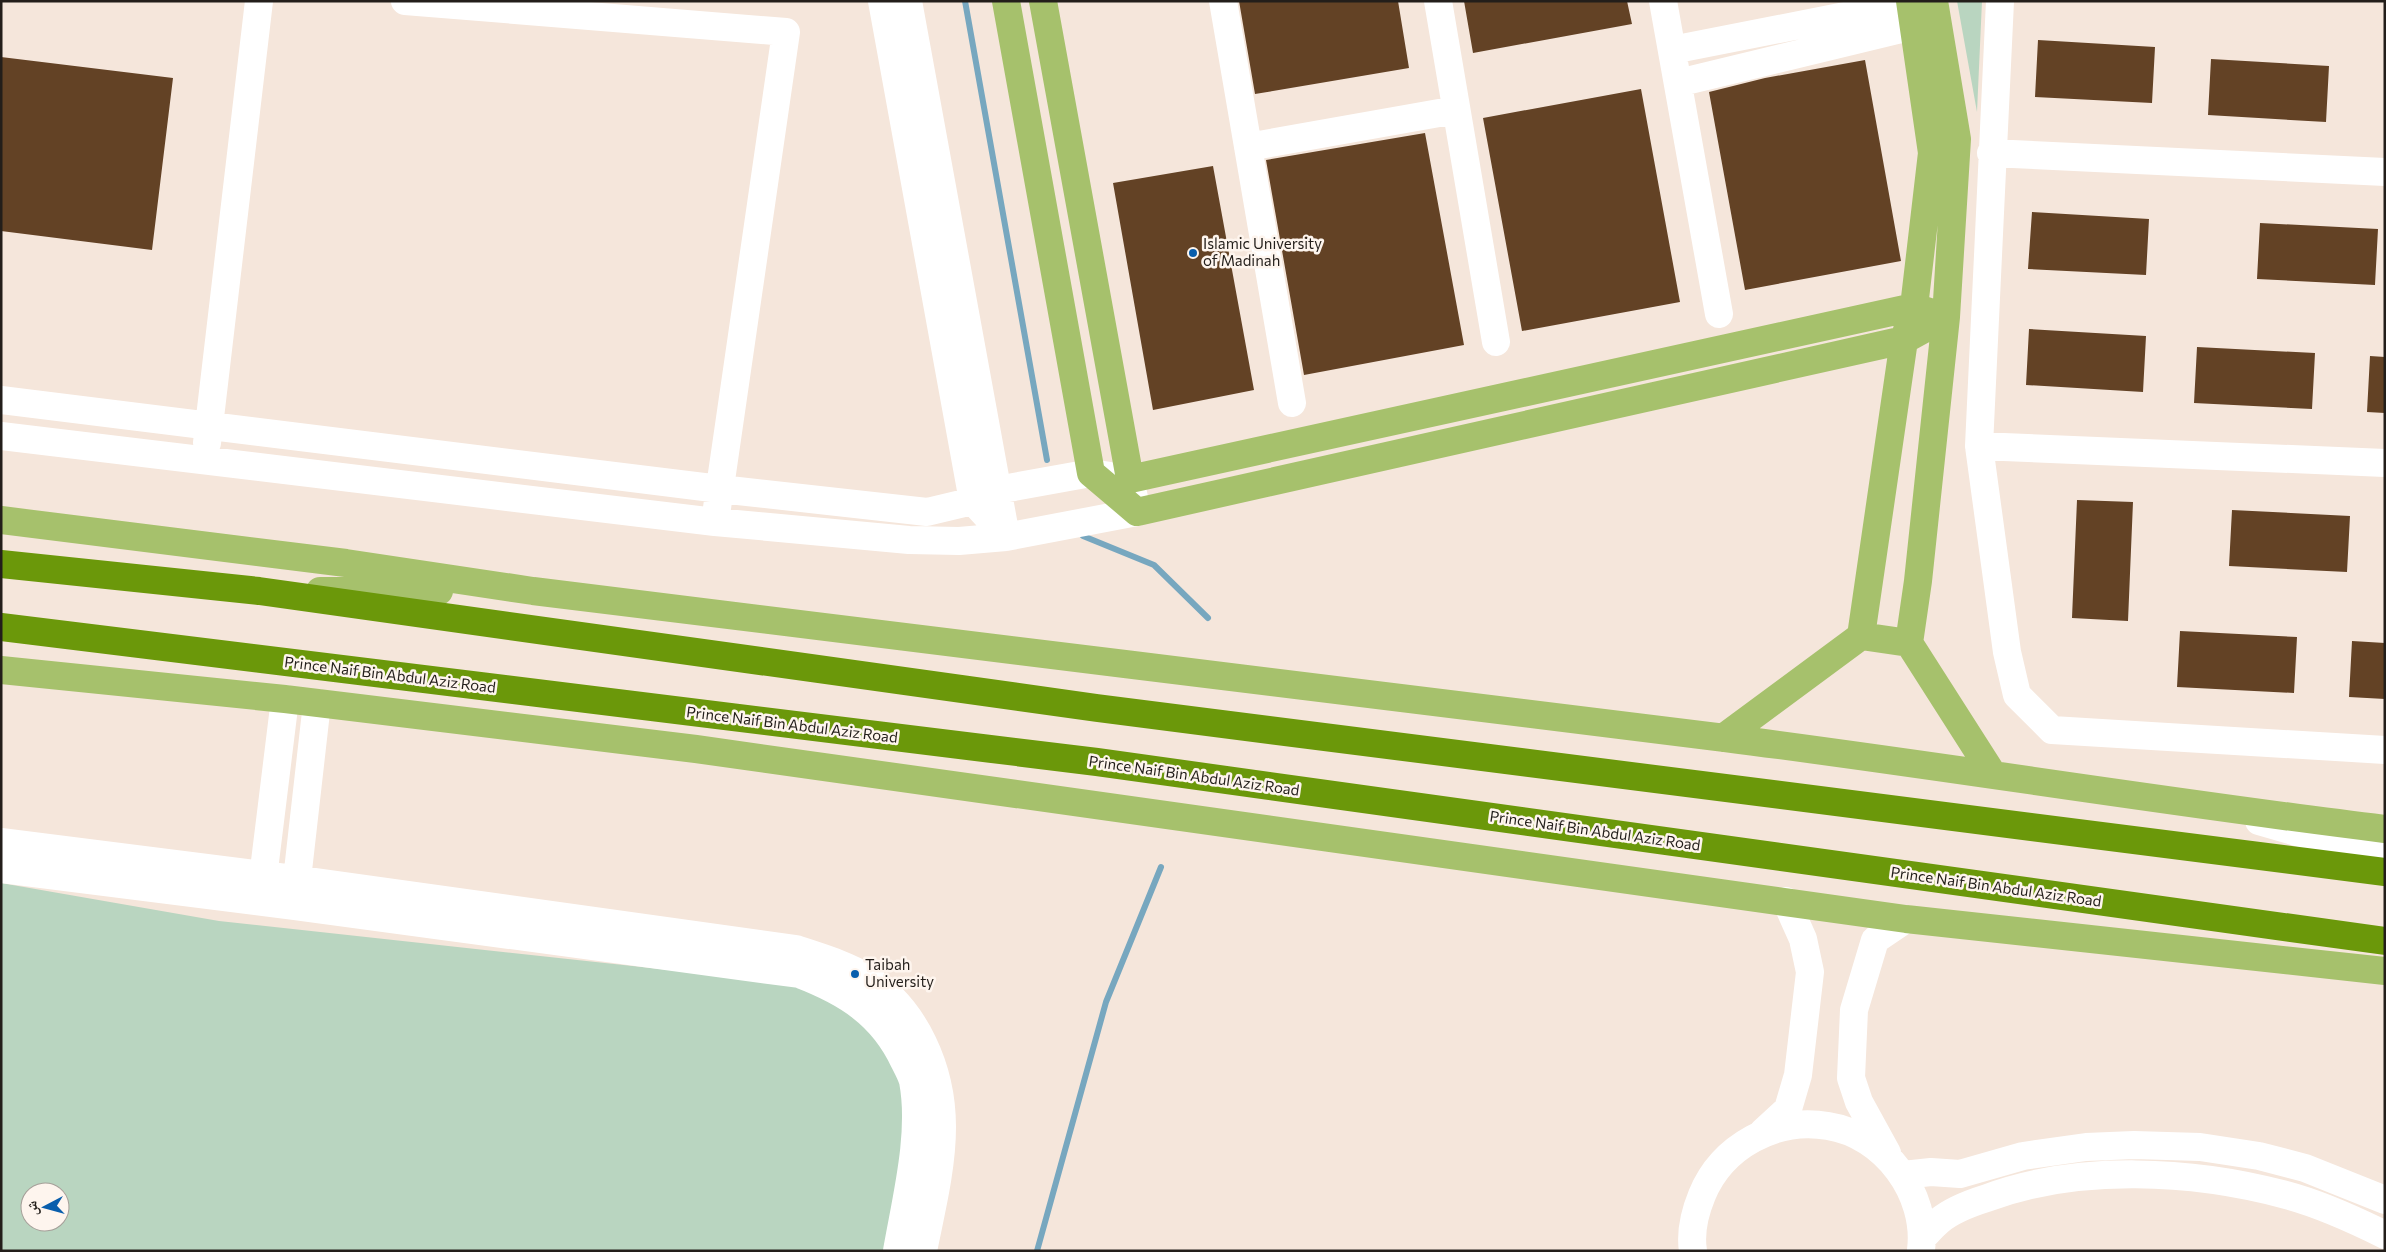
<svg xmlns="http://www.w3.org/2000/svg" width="2386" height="1252" font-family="Commissioner,'Noto Naskh Arabic',sans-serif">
<rect width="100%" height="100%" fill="#f5e6db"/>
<path fill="#b9d5c0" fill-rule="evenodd" d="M1957,1h25l-5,111z
M1,883l218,38 579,63 61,30 46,63 3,38 -22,136h-885zM30,1192h30v30h-30z"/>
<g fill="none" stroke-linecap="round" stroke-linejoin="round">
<path stroke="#77a7bf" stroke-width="6" d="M965,1l82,459
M1083,536l71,29 54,53
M1037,1251l69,-249 55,-135"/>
</g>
<path fill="#634225" d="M1239,1h159l11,67 -154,26z
M1464,1h163l5,23 -159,29z
M2038,40l117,7 -3,56 -117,-6z
M1,57l172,21 -21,172 -151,-19z
M2211,59l118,7 -3,56 -118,-7z
M1865,60l36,201 -156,29 -36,-198 56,-14z
M1641,89l39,213 -158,29 -39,-213z
M1425,133l39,212 -160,30 -38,-215z
M1213,166l41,224 -101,20 -40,-227z
M2032,212l117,7 -3,56 -118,-6z
M2260,223l118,6 -3,56 -118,-6z
M2029,329l117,7 -3,56 -117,-7z
M2197,347l118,6 -3,56 -118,-6z
M2370,356l15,1v56l-18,-1z
M2077,500l56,2 -5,119 -56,-3z
M2232,510l118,6 -3,56 -118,-6z
M2180,631l117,6 -3,56 -117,-6z
M2352,641l33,2v56l-36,-2z"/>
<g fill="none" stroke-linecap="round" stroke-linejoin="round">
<path stroke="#fff" stroke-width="28" d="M405,1l381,31 -69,476
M882,1l91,500 33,36 -98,-536
M1223,1l69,402
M1438,1l58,341
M1663,1l56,313
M2000,1l-21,445 28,206 10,43 35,35 333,20
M1672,50l239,-47
M1678,83l236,-57
M1248,147l208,-37
M1991,153l394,19
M1,400l719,89 207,23 46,-11 24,-11 94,-17 39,6 7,33 -131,25 -47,4 -50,-1 -194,-18 -714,-86
M207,443l52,-442
M1979,446l406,17
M2259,821l126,37
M1,842l263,33 532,74c23,8 49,15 70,28 50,32 76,92 76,150 0,41 -11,84 -19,124
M1,869l294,37 504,68c47,18 83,40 105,87 3,6 7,13 9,20 10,53 -7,118 -16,170
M261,894l24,-195
M295,897l22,-194
M1763,1132l25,-23 10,-34 12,-103 -7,-33 -17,-38
M1887,1153l-28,-51 -8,-24 3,-68 21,-70 31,-21
M1903,1175l28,-3 29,2 63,-18 63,-9 48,-2 66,2 59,9 46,12 80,32
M1923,1237c5,-5 10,-11 16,-16 13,-11 32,-18 48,-23 91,-34 206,-28 299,-3 34,9 67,24 99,40
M1693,1251c-3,-19 2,-39 9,-56 20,-49 74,-78 126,-69 57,9 100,68 93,124"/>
<path stroke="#a6c16c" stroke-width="28" d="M1006,1l85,472 46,39 767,-172 42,-23
M1043,1l87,478 784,-172 32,10
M1934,1l23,138 -11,178 -28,264 -9,62 83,130
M1,520l345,43 187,28c397,50 795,97 1192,147 220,28 439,64 660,91
M320,591h119
M1861,636l48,7
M1,670l284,29 411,50 1210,170 479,52
M1723,738l138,-102 43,-296 10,-33 18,-154 -22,-152"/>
<path stroke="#6b980a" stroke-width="28" d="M1,564l258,27 838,117 1288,164
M1,627l1096,135 1288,179"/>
</g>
<g fill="#095eac" stroke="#fef5ee" stroke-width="2">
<circle cx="1193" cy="253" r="5"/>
<circle cx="855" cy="974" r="5"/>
</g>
<g text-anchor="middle" stroke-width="5" stroke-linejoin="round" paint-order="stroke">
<g font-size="15" fill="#231e1a" stroke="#fef5ee" text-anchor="start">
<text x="1203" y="249">Islamic University<tspan x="1203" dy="17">of Madinah</tspan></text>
<text x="865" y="970">Taibah<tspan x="865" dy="17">University</tspan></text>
</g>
<g font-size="15" fill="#231e1a" stroke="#fef5ee">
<text transform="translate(390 675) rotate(7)" y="5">Prince Naif Bin Abdul Aziz Road</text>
<text transform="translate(792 725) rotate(7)" y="5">Prince Naif Bin Abdul Aziz Road</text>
<text transform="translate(1194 776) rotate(8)" y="5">Prince Naif Bin Abdul Aziz Road</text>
<text transform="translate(1595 831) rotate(8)" y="5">Prince Naif Bin Abdul Aziz Road</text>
<text transform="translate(1996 887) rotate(8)" y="5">Prince Naif Bin Abdul Aziz Road</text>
</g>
</g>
<rect width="2386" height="1252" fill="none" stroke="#231e1a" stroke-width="5"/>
<g transform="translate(45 1207) rotate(264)"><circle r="24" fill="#fef5ee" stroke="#a69f99"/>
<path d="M0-4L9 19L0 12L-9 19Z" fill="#095eac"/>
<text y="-8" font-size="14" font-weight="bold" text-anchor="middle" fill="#231e1a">ش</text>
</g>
</svg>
